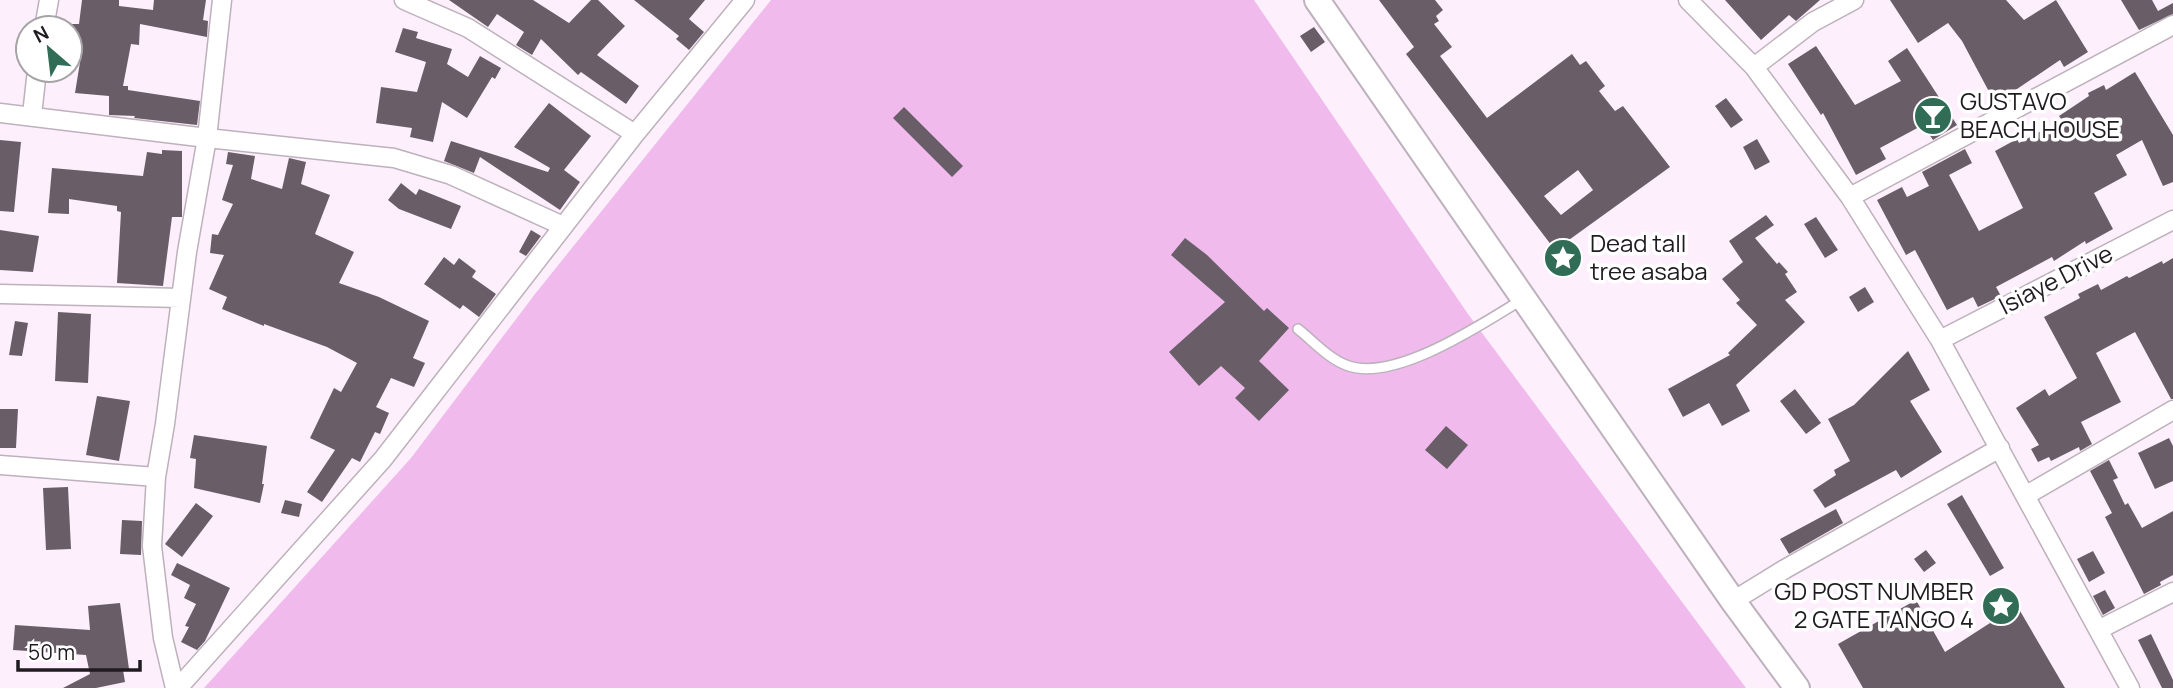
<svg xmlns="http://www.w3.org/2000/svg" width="2173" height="688" font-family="Manrope,sans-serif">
<rect width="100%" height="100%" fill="#fdf0fc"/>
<path fill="#f0baed" d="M771,0h483l214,314 278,374h-1542l207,-230 124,-164z"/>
<path fill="#695e68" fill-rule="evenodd" d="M82,0h37v6l34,4 1,-10h52l-3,20 5,1 -1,16 -67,-13 -1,21 -8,-1 -8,42h5v4l72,11 -3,24 -63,-7 1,-2 -26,-1v-19l-34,-3 6,-37 -11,-2v-22l1,-8h8z
M449,0h84l36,23 22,-23h7l27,26 -28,29 42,31 -13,18 -45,-32 -3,3 -37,-36 -9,16 -16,-10 8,-13 -27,-18 -9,13z
M634,0h71l-16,19 15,13 -15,18 -13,-11 3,-3z
M1379,0h56l8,10 -7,6 3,5 -5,3 18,23 -12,9 47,62 85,-64 8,11 6,-4 19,25 -6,5 16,20 8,-5 47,61 -115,83 -149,-196 8,-7zM1578,170l15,20 -32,25 -17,-19z
M1725,0h95l-24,21 -7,-6 -28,25z
M1890,0h116l18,20 32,-20 32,52 -24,15 -4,-7 -43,29 -23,12 -32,-60 -14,-18 -30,20z
M2121,0h31l6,11 15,-8v11l-34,16z
M1314,27l11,15 -14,10 -11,-16z
M403,28l15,4 -2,6 36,11 -5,15 21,13 12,-21 21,12 -6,11 -3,-2 -25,41 -25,-16 -9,40 -23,-5 2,-9 -36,-5 5,-36 36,5 9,-30 -31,-10z
M1816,46l39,59 46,-24 -13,-20 19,-13 50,77 -24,15 -10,-15 -43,23 6,11 -30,16 -33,-62 -2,2 -33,-51z
M2135,72l38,63v47l-10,4 -21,-46 -26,15 11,20 -33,18 19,36 -27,15 -1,-3 -31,20 -2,-4 -56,30 5,9 -23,11 -5,-10 -26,13 -32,-60 -9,5 -29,-55 25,-13 5,10 22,-11 -7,-14 43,-23 7,14 -23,12 30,56 44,-23 -28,-57 22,-12 2,4 43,-23 -3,-4 30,-20 -1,-3 16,-8 2,5z
M1726,98l17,22 -12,8 -16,-22z
M549,103l42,33 -27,34 16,12 -20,28 -80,-53 -6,16 -30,-12 7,-20 97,31 2,-4 -36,-21z
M904,107l59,59 -11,11 -59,-59z
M1757,139l13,23 -15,8 -12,-23z
M0,140l21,2 -7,70 -14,-1z
M162,150l20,1v66h-10l-9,69 -46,-3 4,-71 -4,-1v-5l-48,-7v15l-21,-1 4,-45 91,8 4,-24 15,2z
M228,152l27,4 -4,23 31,10 7,-31 17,4 -5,22 29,11 -15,39 39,18 -15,31 40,14 50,24 -16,37 12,5 -11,24 -23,-9 -15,29 13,6 -9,21 -5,-2 -15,30 -8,-4 -30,44 -15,-10 28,-42 -25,-12 24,-50 7,4 16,-29 -30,-16 -63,-23v2l-42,-17 5,-12 -18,-8 15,-34 -14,-2 2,-19 6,1 15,-31 -11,-4 11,-35 -7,-1z
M401,183l15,12 3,-6 42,17 -10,23 -52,-20 -11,-9z
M1766,215l8,10 -19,13 22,26 2,-2 9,10 -3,2 12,18 -12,8 20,22 -69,63 14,26 -28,15 -13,-23 -26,14 -15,-28 62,-34 -2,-2 29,-28 -21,-22 4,-3 -18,-21 21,-17 -14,-21z
M1816,217l22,33 -13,8 -21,-34z
M0,230l39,6 -6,36 -33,-2z
M531,230l10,6 -15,20 -7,-4z
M1185,238l22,17 57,56 3,-3 22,20 -30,33 30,29 -30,31 -24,-23 10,-10 -24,-22 -22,20 -30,-34 56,-50 -54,-47z
M444,257l10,8 5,-7 17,13 -4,6 24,17 -17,23 -16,-12 -3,4 -36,-25z
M2173,258v141h-2l-36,-67 -39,21 25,49 -40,20 11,22 -12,7 -1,-4 -28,14 -2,-4 -11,5 -7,-13 8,-4 -23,-37 29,-19 4,7 28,-18 -33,-61 36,-19 -2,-4 20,-10 3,6 26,-14 2,2 33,-17 1,3z
M1865,287l9,15 -16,10 -9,-15z
M58,312l33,2 -3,69 -33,-2z
M15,321l13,2 -6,33 -13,-1z
M1908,351l22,39 -20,11 32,51 -41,26 -5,-8 -71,38 -12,-18 23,-15 -2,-5 16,-9 -22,-42 26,-14z
M1795,389l26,34 -15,11 -26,-33z
M97,396l33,5 -11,60 -33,-6z
M0,409h18l-2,39h-16z
M1446,426l22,19 -21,24 -22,-19z
M194,435l73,11 -5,38h2l-4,19 -66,-15 2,-29 -6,-1z
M2169,438l4,8v35l-18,8 -17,-36z
M2109,460l9,18 -5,2 12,25 3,-2 14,25 31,-17v64l-13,7 1,3 -17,9 -39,-77 7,-4 -22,-42z
M68,487l3,62 -25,1 -3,-62z
M1962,495l42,73 -14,8 -43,-72z
M285,500l17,4 -3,13 -18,-4z
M196,503l17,13 -31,41 -17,-13z
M1836,509l7,14 -54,31 -9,-15z
M122,520l20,1 -1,34 -21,-1z
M1926,550l10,13 -12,9 -10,-13z
M2093,551l12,22 -16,9 -12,-23z
M177,563l53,25 -25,53 -8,9 -16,-8 8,-15 -4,-1 11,-22 -12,-6 6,-13 -19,-10z
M2105,590l10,18 -12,7 -10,-19z
M1916,600l29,52 45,-29 -2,-3 28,-16 49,84h-202l-25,-44z
M120,603l9,66 -6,1 2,12 -29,6h-33l27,-14 -4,-19 -73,-5 2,-25 75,5 -2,-24z
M2151,634l22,46v8h-11l-24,-48z"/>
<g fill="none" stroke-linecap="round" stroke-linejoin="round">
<defs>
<path id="service" d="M1298,329c15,12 30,29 48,36 47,19 136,-41 177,-66"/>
<path id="minor" d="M404,0l64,28 167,106
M1688,0l66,67 96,130 90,143 190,348
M44,28l5,-28
M1754,67l59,-45 41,-22
M0,113l207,25 187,20 57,17 112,51
M32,115l5,-45
M1850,197l323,-172
M0,294l181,4
M1940,340l233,-120
M0,465l156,12
M2025,496l148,-86
M1733,601l52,-32 215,-121
M2100,629l73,-37
M175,688l-12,-50 -11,-92 4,-69 9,-53 22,-172 20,-114 15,-138
M178,688l205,-229 252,-325 110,-134"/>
<path id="secondary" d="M1317,0l416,601 64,87"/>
</defs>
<use href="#service" stroke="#bdb1bc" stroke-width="12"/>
<use href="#minor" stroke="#bdb1bc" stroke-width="21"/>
<use href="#secondary" stroke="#bdb1bc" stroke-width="28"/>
<use href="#service" stroke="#fff" stroke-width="9"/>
<use href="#minor" stroke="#fff" stroke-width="18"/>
<use href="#secondary" stroke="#fff" stroke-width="24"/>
</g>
<defs>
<symbol id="bar-disc" viewBox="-11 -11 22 22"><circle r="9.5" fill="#316c57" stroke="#fff"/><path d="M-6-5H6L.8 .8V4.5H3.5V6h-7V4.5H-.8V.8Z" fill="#fff"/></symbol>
<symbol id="sight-disc" viewBox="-11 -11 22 22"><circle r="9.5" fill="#316c57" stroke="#fff"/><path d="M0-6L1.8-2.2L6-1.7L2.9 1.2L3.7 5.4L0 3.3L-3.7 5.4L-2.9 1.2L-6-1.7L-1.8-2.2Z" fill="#fff"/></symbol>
</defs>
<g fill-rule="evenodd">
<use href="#bar-disc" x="1911" y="94" width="44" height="44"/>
<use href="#sight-disc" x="1541" y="236" width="44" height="44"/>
<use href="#sight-disc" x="1979" y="584" width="44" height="44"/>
</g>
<g text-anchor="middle" stroke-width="7" stroke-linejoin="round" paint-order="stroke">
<g font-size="24" fill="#201b20" stroke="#fff" text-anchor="start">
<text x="1960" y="110">GUSTAVO<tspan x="1960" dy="28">BEACH HOUSE</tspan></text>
<text x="1590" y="252">Dead tall<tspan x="1590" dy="28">tree asaba</tspan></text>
<text x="1974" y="600" text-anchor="end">GD POST NUMBER<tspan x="1974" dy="28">2 GATE TANGO 4</tspan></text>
</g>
<g font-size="24" fill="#201b20" stroke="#fff">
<text transform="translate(2056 280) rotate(-27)" y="8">Isiaye Drive</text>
</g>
</g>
<g transform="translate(49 49) rotate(332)"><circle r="33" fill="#ffffff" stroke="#a6a4a6" stroke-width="2"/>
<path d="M0-5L12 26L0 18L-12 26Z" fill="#316c57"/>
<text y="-10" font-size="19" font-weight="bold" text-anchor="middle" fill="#201b20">N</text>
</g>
<path d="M18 660v10h122v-10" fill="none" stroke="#201b20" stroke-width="3.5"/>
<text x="28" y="660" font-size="21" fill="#201b20" stroke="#ffffff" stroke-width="5" paint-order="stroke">50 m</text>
</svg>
